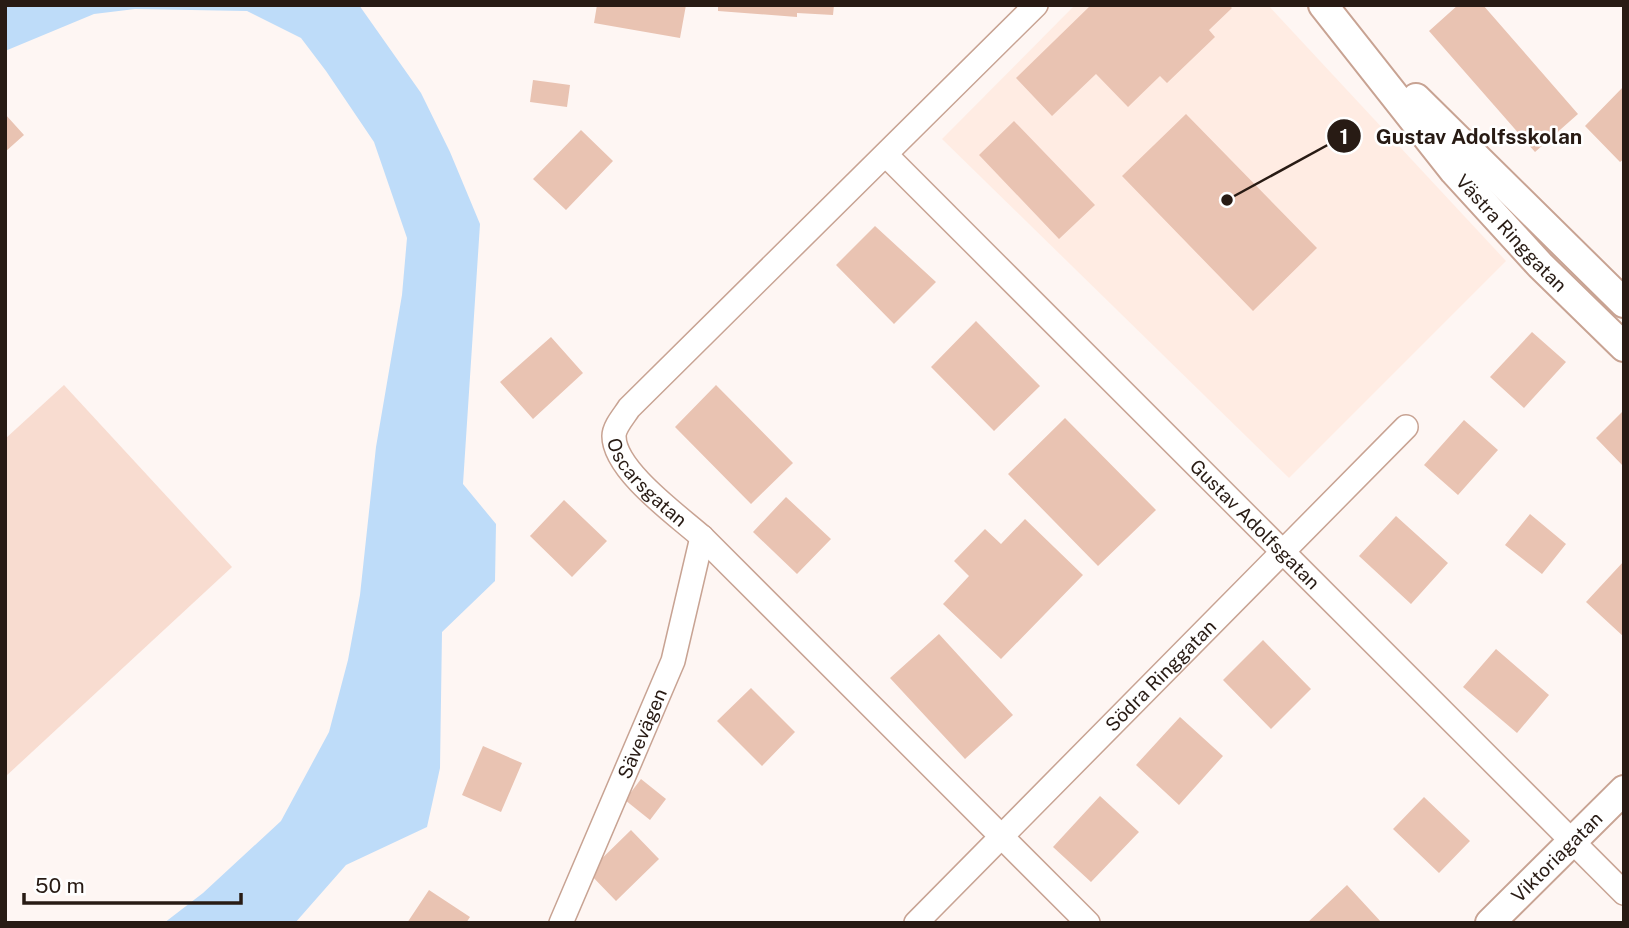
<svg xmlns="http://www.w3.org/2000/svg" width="1629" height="928" font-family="'Public Sans',sans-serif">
<rect width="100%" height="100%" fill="#fef6f3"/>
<path fill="#ffece3" d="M1075,5h193l238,256 -217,217 -347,-339z"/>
<path fill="#f8dcd0" d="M64,385l168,182 -227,210v-338z"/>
<path fill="#bedcf9" d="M5,5h354l62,88 29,59 30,72 -17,260 33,40 -1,57 -53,51 -2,136 -13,59 -81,38 -51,58h-131l39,-30 78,-72 48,-89 19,-72 12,-65 16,-148 26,-152 5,-57 -33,-96 -48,-71 -25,-33 -54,-27 -112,-2 -41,5 -89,37z"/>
<path fill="#e9c3b2" d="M597,5h89l-6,33 -86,-15z
M718,5h116l-1,10 -36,-2v4l-79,-6z
M1091,5h138l3,3 -23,22 6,7 -48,46 -7,-7 -32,31 -32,-33 -44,42 -36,-38z
M1458,5h25l95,109 -43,38 -106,-121z
M533,80l37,5 -3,22 -37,-5z
M1624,86v73l-4,3 -35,-36z
M5,114l19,21 -19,17z
M1186,114l131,134 -64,63 -131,-135z
M1014,121l81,84 -36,34 -80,-84z
M581,130l32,31 -47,49 -33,-31z
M875,226l61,56 -42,42 -58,-59z
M976,321l64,65 -46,45 -63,-64z
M1532,332l34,30 -42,46 -34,-31z
M551,337l32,36 -50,46 -33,-37z
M716,385l77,78 -42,41 -76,-77z
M1624,410v57l-28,-29z
M1065,418l91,92 -58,56 -90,-92z
M1464,420l34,30 -40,45 -34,-30z
M786,497l45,42 -34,35 -44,-42z
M564,500l43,41 -35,36 -42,-41z
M1530,514l36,30 -24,30 -37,-29z
M1396,516l52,47 -37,41 -52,-48z
M1025,519l58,56 -82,84 -58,-55 26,-28 -15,-15 31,-32 16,15z
M1624,561v76l-38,-35z
M939,634l74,81 -48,44 -75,-81z
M1263,640l48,49 -40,40 -48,-49z
M1496,649l53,46 -32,38 -54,-46z
M751,688l44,44 -33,34 -45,-45z
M1180,717l43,39 -44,49 -43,-40z
M483,746l39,17 -21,49 -39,-17z
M641,779l25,20 -16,21 -25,-20z
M1100,796l39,36 -48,50 -38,-35z
M1424,797l46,44 -31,32 -46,-44z
M631,830l28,29 -43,42 -28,-29z
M1347,885l35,38h-75z
M429,890l41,27 -4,6h-59z"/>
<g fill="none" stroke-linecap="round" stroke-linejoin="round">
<defs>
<g id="minor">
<path id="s1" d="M1036,5l-407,403c-5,8 -15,19 -15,28 0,34 63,79 88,101l386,386"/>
<path id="s2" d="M886,155l738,738"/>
<path id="s3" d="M561,923l112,-262 29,-124"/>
<path id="s4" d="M916,923l490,-496"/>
</g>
<g id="tertiary">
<path id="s5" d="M1323,5l131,166 86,94 84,82"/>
<path d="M1416,98l208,205"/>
<path id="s6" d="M1490,923l134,-133"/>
</g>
</defs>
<use href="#minor" stroke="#c8a393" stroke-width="26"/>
<use href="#tertiary" stroke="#c8a393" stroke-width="32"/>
<use href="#minor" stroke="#fff" stroke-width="23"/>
<use href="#tertiary" stroke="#fff" stroke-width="28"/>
</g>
<g text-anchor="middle" stroke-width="5" stroke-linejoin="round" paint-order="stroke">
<g font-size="19" fill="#281b14" stroke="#fff">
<text dy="7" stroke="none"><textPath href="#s5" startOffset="296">Västra Ringgatan</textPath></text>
<text dy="7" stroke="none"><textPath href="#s1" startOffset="663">Oscarsgatan</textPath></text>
<text dy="7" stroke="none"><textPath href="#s2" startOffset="522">Gustav Adolfsgatan</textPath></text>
<text dy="7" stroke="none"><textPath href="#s4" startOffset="348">Södra Ringgatan</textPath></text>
<text dy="7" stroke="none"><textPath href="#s3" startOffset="206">Sävevägen</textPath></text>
<text dy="7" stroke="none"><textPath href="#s6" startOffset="94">Viktoriagatan</textPath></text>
</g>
</g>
<path fill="none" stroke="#281b14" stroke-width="2.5" d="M1227 200L1344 136"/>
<g fill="#281b14" stroke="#fff" stroke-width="2.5">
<circle cx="1227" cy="200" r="7"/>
<circle cx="1344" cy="136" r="18"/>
</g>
<g font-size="21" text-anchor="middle" font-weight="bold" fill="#fff">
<text x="1344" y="144">1</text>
</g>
<g font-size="21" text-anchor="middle" font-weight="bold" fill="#281b14" stroke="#fff" stroke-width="5" stroke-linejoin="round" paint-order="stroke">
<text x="1479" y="144">Gustav Adolfsskolan</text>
</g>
<rect width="1629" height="928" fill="none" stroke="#281b14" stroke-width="14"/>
<path d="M24 893v10h217v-10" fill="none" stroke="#281b14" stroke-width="3.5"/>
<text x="35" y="893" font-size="21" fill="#281b14" stroke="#ffffff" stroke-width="5" paint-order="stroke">50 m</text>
</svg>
